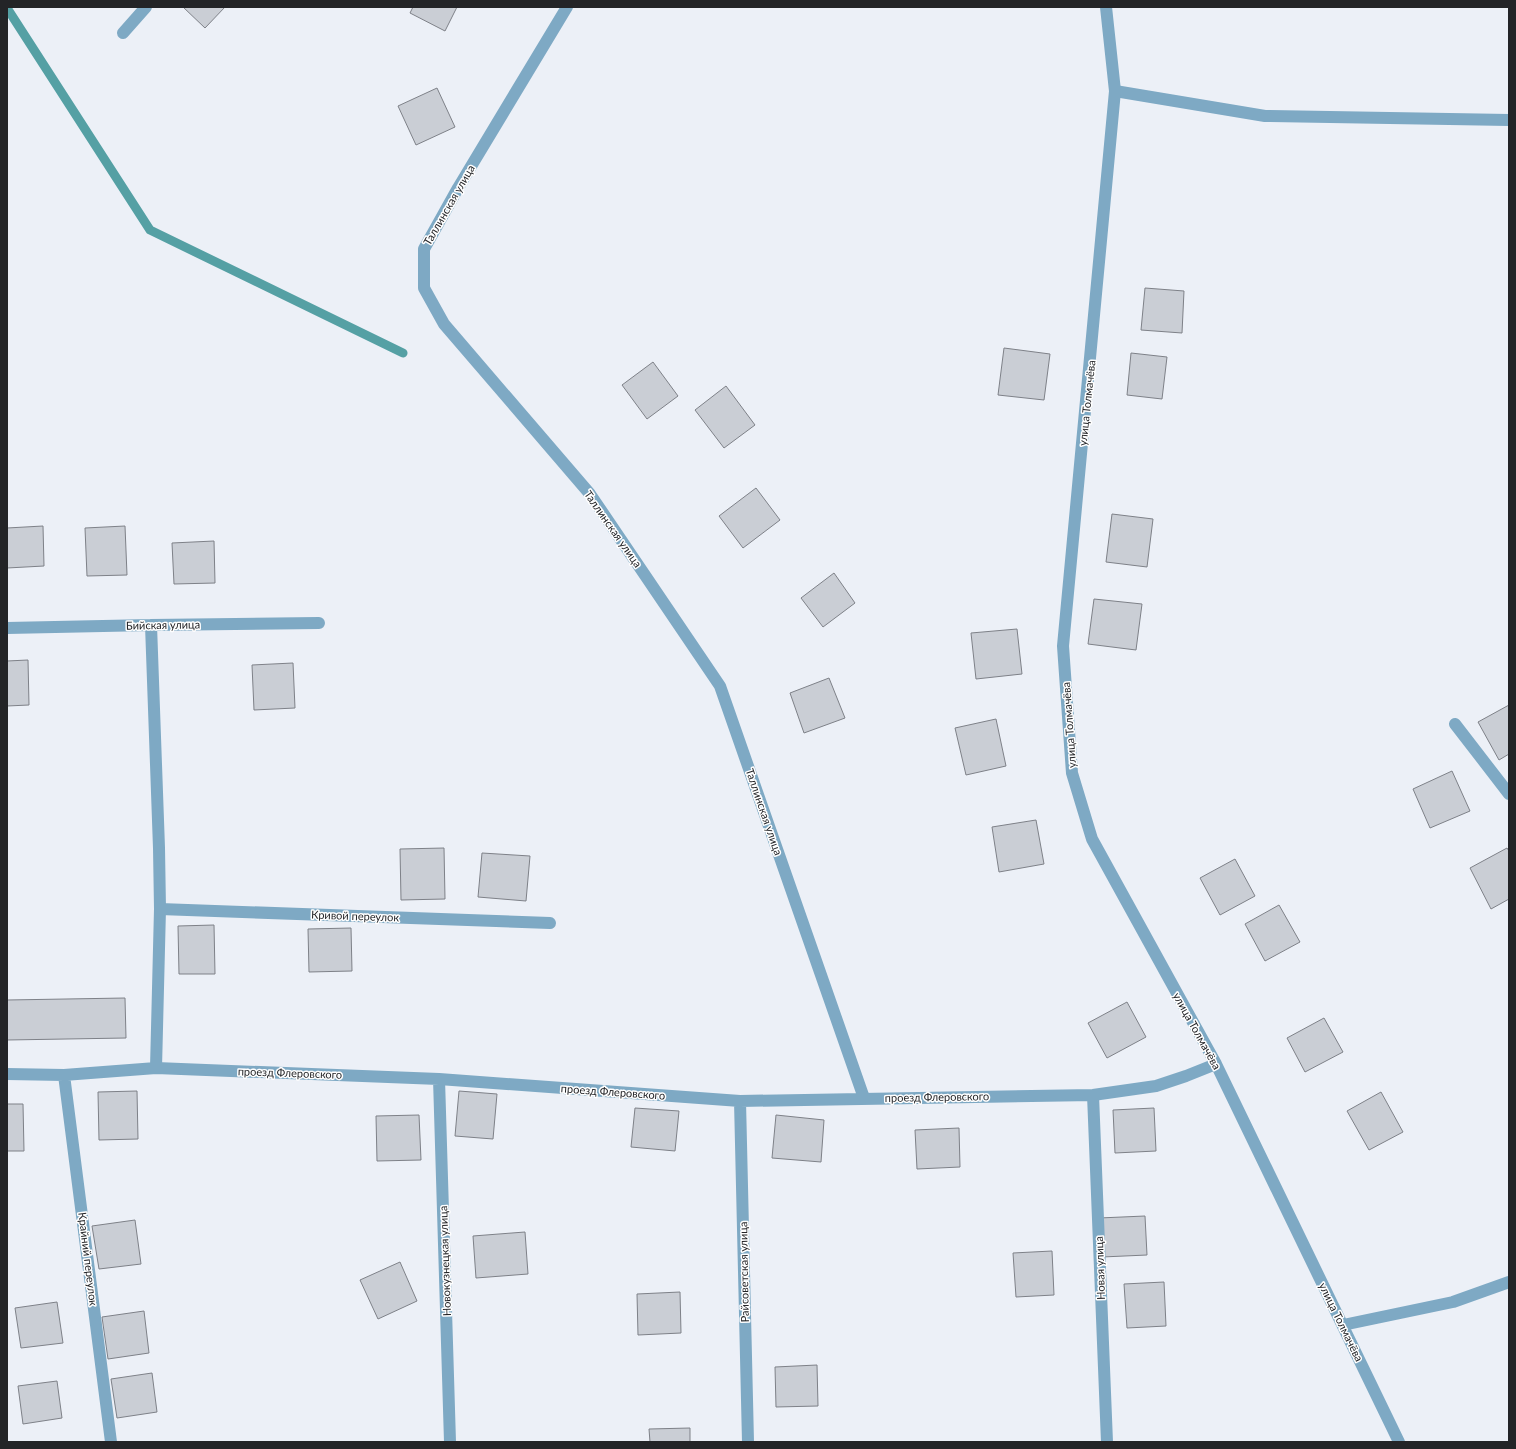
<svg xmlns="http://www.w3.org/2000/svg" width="1516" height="1449" font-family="Lato,sans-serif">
<rect width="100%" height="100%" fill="#ecf0f7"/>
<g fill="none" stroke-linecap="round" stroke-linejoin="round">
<path stroke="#55a0a4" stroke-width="9" d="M7,8l143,222 253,123"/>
</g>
<path fill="#caced5" stroke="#7e8188" d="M183,7h42l-20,21z
M413,7h44l-12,24 -35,-18z
M437,88l18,39 -39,18 -18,-39z
M1145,288l39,3 -2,42 -41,-3z
M1004,348l46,6 -6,46 -46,-5z
M1131,353l36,4 -5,42 -35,-4z
M653,362l25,34 -31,23 -25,-34z
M726,386l29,39 -31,23 -29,-38z
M756,488l24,32 -37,28 -24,-32z
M1112,514l41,5 -6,48 -41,-5z
M43,526l1,40 -37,2v-40z
M125,526l2,49 -40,1 -2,-48z
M214,541l1,42 -41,1 -2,-41z
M834,573l21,30 -32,24 -22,-29z
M1094,599l48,5 -6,46 -48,-6z
M1017,629l5,45 -46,5 -5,-46z
M28,660l1,45 -22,1v-45z
M293,663l2,45 -41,2 -2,-45z
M829,678l16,40 -41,15 -14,-40z
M1509,705v49l-10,6 -21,-38z
M996,719l10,47 -40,9 -11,-47z
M1452,771l18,40 -40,17 -17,-39z
M1036,820l8,44 -45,8 -7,-45z
M444,848l1,51 -44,1 -1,-51z
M1507,848l2,3v48l-18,10 -21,-41z
M482,853l48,3 -4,45 -48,-4z
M1235,859l20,37 -35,19 -20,-37z
M1279,905l21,37 -35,19 -20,-37z
M214,925l1,49h-36l-1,-48z
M351,928l1,43 -43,1 -1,-43z
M125,998l1,40 -119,2v-40z
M1127,1002l19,35 -39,21 -19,-35z
M1324,1018l19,34 -38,20 -18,-34z
M137,1091l1,48 -39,1 -1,-48z
M459,1091l38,3 -4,45 -38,-3z
M1381,1092l22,40 -34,18 -22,-39z
M7,1104h16l1,47h-17z
M635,1108l44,3 -4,40 -44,-4z
M1154,1108l2,43 -41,2 -2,-43z
M419,1115l2,45 -44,1 -1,-45z
M776,1115l48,5 -3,42 -49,-4z
M959,1128l1,39 -43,2 -2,-39z
M1145,1216l2,39 -45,2 -3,-39z
M135,1220l6,44 -42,5 -7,-43z
M525,1232l3,42 -52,4 -3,-42z
M1052,1251l2,44 -38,2 -3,-44z
M400,1262l17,39 -39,18 -18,-39z
M1164,1282l2,44 -39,2 -3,-44z
M680,1292l1,41 -43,2 -1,-41z
M57,1302l6,41 -42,5 -6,-40z
M144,1311l5,42 -41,6 -6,-42z
M817,1365l1,41 -42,1 -1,-40z
M152,1373l5,39 -40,6 -6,-39z
M57,1381l5,37 -39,6 -5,-38z
M690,1428v14h-40l-1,-13z"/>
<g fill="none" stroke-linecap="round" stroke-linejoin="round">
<path stroke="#7ea9c4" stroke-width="12" d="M1115,91l150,25 244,4"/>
<path stroke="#7ea9c4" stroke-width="12" d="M567,7l-109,181 -34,61v39l20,36 146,170 130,192 144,412
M1106,7l9,84 -52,555 9,127 20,66 124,225 183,378
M123,33l23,-26
M151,625l8,223 1,61 -4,159
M7,628l144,-3 168,-2
M1455,724l54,70
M160,909l390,14
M7,1074l57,1 92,-7 283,11 301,22 353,-6 63,-9 30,-10 30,-12
M64,1075l47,367
M439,1079l11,363
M1093,1095l14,347
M740,1101l8,341
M1343,1325l110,-23 56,-20"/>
</g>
<g text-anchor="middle" stroke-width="3" stroke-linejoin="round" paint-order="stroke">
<g font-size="11" fill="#232427" stroke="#fff">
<text transform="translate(449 205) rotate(-60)" y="4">Таллинская улица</text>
<text transform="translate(1087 403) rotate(-84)" y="4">улица Толмачёва</text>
<text transform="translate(613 529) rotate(55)" y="4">Таллинская улица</text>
<text transform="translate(163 625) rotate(-1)" y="4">Бийская улица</text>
<text transform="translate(1069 725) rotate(-94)" y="4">улица Толмачёва</text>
<text transform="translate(764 812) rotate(71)" y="4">Таллинская улица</text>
<text transform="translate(355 916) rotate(2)" y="4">Кривой переулок</text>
<text transform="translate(1197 1031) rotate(61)" y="4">улица Толмачёва</text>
<text transform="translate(290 1073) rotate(2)" y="4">проезд Флеровского</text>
<text transform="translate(613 1092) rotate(4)" y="4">проезд Флеровского</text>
<text transform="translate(937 1097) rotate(-1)" y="4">проезд Флеровского</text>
<text transform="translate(88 1259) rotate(83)" y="4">Крайний переулок</text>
<text transform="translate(445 1261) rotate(-92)" y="4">Новокузнецкая улица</text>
<text transform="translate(1100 1268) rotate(-92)" y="4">Новая улица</text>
<text transform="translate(744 1272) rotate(-91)" y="4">Райсоветская улица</text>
<text transform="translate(1341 1322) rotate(64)" y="4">улица Толмачёва</text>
</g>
</g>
<rect width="1516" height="1449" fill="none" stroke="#232427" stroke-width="16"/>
</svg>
